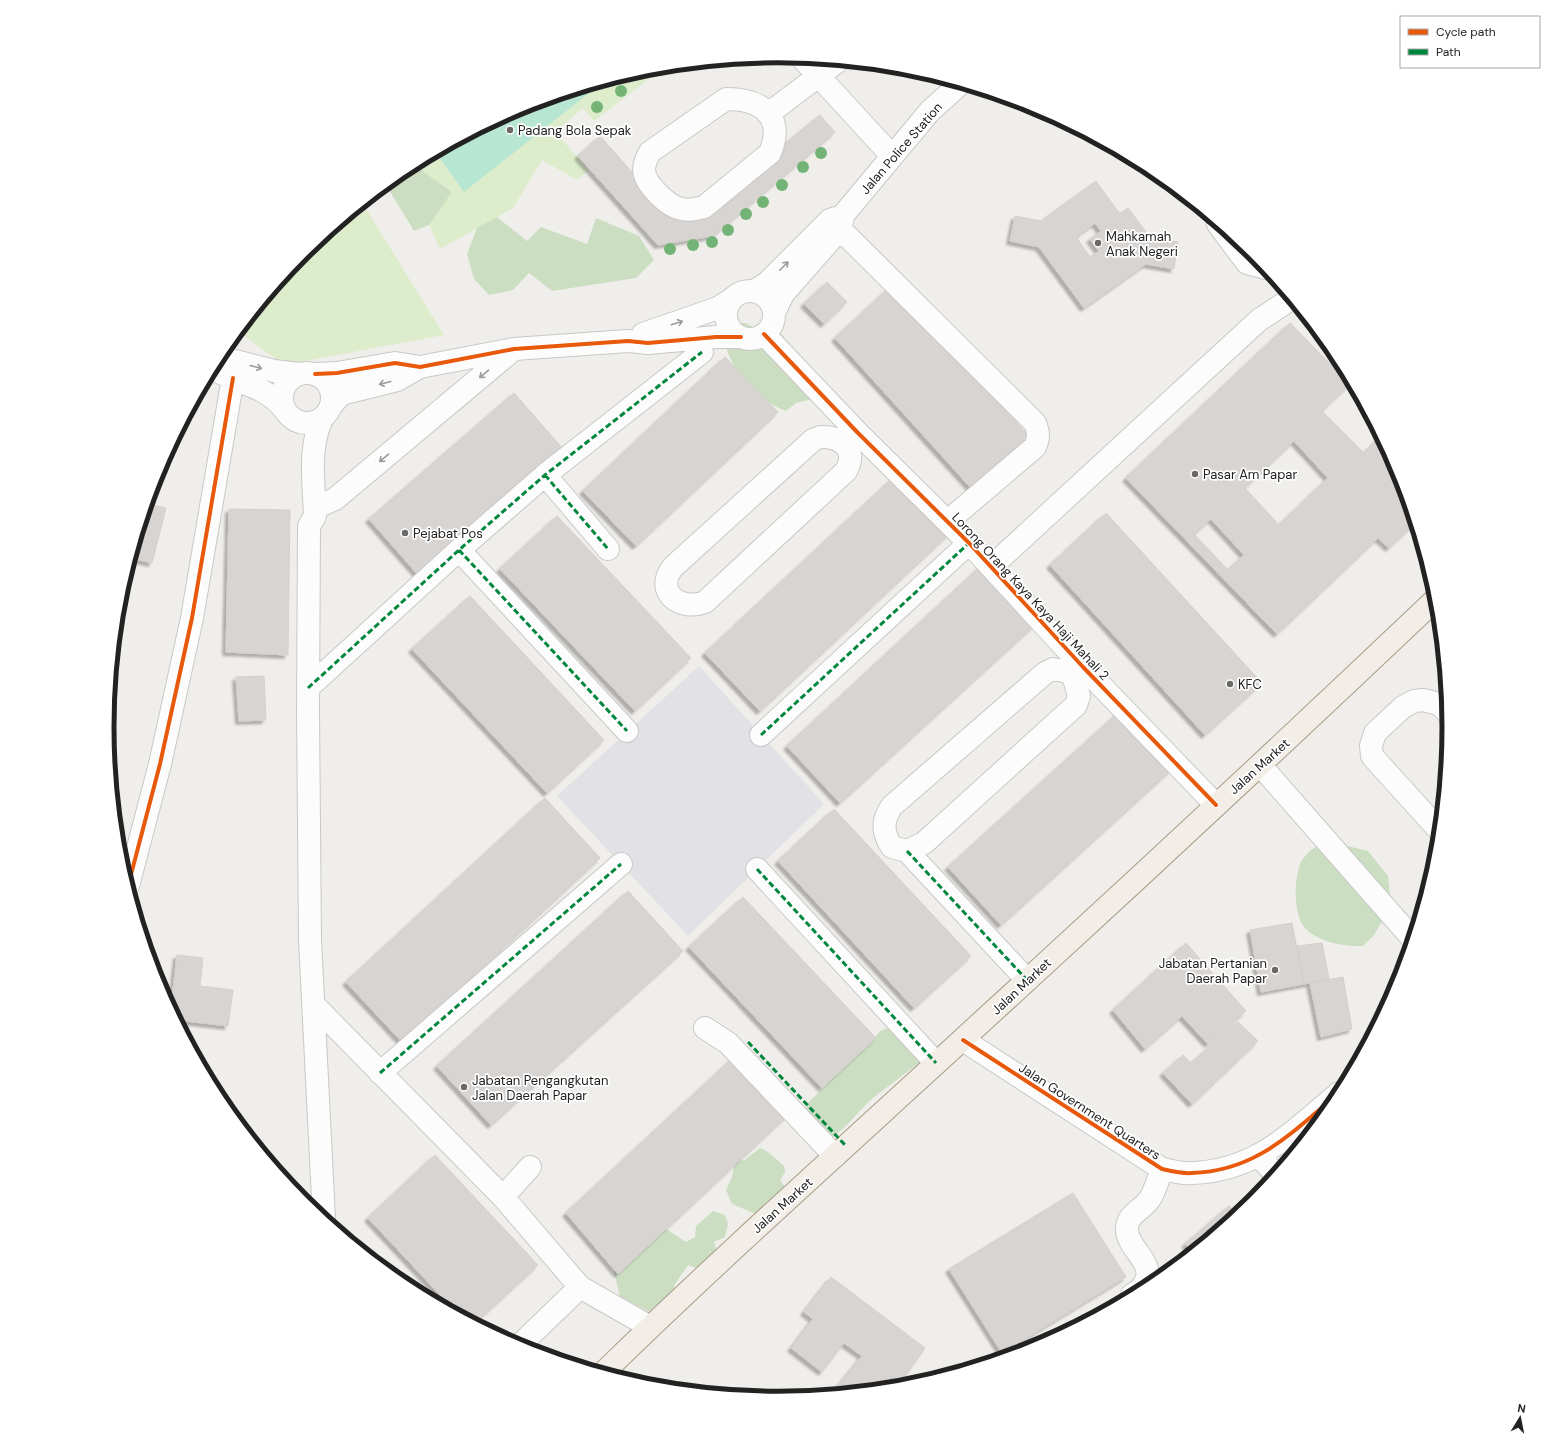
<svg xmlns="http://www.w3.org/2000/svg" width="1556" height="1454" font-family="'DM Sans',sans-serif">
<defs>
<filter id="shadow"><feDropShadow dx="-3.5" dy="3.5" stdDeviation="1" flood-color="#0004"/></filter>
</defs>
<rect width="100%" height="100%" fill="#f0eeeb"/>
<path fill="#ddeccb" d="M665,67l-71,54 -11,-13 -28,24 34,38 -12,10 -35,-20 -29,48 -73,41 -11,-24 23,-33 -28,-20 -6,-10 103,-55 126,-38z
M363,204l81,131 -160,30 -45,-33 65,-80z"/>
<path fill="#cbdec1" d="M418,162l6,10 28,20 -23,33 -15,6 -28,-46 19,-16z
M497,217l30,24 14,-14 46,17 9,-26 43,18 15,24 -18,18 -84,13 -23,-18 -16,17 -24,5 -15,-16 -7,-25 10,-26z
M733,323h13l18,11 17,-1 38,55 -10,12 -13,3 -10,8c-22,-8 -43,-25 -53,-47 -4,-8 -7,-17 -11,-26l4,-9z
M1331,842l37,9 20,25 3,30 -17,29 -11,11c-18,1 -46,-4 -59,-19 -11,-14 -10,-50 -3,-65 2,-4 7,-9 10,-12 5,-4 14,-6 20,-8z
M890,1027l33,26 -3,9 -51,39 -23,25 -18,15 -22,-28 1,-9 20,-20 -4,-10 37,-26 9,-3 11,-14z
M760,1148c11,4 15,11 24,18l1,6 -5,9 6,6 -30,27 -24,-10 -6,-14 6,-13 3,-15 10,-2z
M713,1211l12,4 3,9 -3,13 -11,5 3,9 -21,17 -8,-3 -13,19 -2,10 -23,18 -30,-15 -7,-30 49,-41 24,16 9,-5 1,-11z"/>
<path fill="#b7e6d2" d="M603,82l-139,110 -28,-39 85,-46z"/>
<path fill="#e2e1e5" d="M699,666l125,138 -136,132 -131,-140z"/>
<path fill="#d7d4d2" stroke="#d3d0cc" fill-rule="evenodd" filter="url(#shadow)" d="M820,115l15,17 -122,104 -55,9 -80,-89 22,-20 71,80 35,-7z
M1096,181l24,33 8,-6 22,29 28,5 -4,27 -28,-5 -62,44 -45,-61 -29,-6 5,-25 26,5zM1095,223l6,8 -11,8 9,12 -9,6 -14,-20z
M827,282l20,20 -23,22 -20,-20z
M890,287l138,148 -57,53 -136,-150z
M1290,323l60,61 -28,27 42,42 16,-16 18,33 16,54 -25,24 -11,-10 -101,96 -151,-156zM1294,441l34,37 -49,47 -34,-37zM1211,519l33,36 -16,15 -34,-36z
M725,357l53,55 -142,134 -53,-55z
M514,393l50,57 -145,126 -50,-57z
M896,475l54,58 -190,178 -55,-58z
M148,504l18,4 -14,55 -21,-5z
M229,509l61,1 -2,145 -62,-3z
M1106,513l156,170 -57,52 -155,-170z
M557,516l134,142 -56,53 -135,-142z
M983,564l55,58 -198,181 -53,-57z
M122,588l7,1 -15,67 6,-60z
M470,596l134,144 -57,53 -135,-144z
M264,676l2,44 -27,1 -3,-44z
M1119,712l52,58 -170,155 -53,-58z
M545,798l55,60 -198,184 -56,-60z
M834,809l137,147 -57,52 -136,-147z
M628,891l55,60 -192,174 -54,-59z
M743,897l133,141 -54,50 -133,-141z
M1292,923l12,61 -43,8 -11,-62z
M1186,943l60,68 -38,33 -26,-28 -37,33 -32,-39z
M1322,943l7,36 -25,5 -7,-38z
M177,955l26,3 -3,28 33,4 -5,36 -51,-6 -6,-12z
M1343,977l9,52 -31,8 -11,-54z
M1238,1022l20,19 -66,63 -29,-31 20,-18 8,8z
M734,1057l54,58 -170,159 -52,-61z
M435,1155l103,110 -62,57 -19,-9 -89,-95z
M1073,1193l53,84 -124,76 -53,-84z
M1229,1206l8,8 -45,37 -7,-7z
M831,1277l94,71 -26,37 -8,-8 -8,11 -36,3 -8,-6 23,-29 -18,-13 -22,29 -31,-24 22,-29 -9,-7z"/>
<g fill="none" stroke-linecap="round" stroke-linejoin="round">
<defs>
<path id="minor" d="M802,58l90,98
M726,99c36,0 59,17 44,54l-66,54c-8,2 -14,4 -22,2 -14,-2 -37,-25 -38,-39 0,-7 3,-13 6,-18z
M768,114l69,-52
M1218,224l29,39 18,5
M840,229l195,194c4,10 4,15 0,24l-87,74
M754,291l13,-8 63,-63 6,-2
M726 315a24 24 0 1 1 48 0a24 24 0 1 1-48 0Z
M774,313l9,-19 57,-65 4,-15 86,-103 30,-27
M643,334l75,-26 14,-9
M764,334l93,98 112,111 114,124 133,138
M219,357l55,14 25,3
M213,368c24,18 49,14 71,41
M282 398a25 25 0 1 1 50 0a25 25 0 1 1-50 0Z
M315,374l22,-1 58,-10 25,4 94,-18 114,-8 20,2 68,-6h25
M331,406l10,-12 56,-14 23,-13
M322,419c-14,29 -8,65 -7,97l-6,10 -1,185 2,229 14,278
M820,437c22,-1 38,13 26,34l-141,131c-26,10 -51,-11 -32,-35l140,-127z
M545,475l63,74
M315,508l20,-9 178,-149
M459,550l168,181
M991,567l268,-247 32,-21
M1053,669l11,2 9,4 6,21 -3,9 -152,138 -17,8 -15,-4c-10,-14 -10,-27 0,-41l153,-133z
M308,688l151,-138 86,-75 157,-123
M761,735l208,-192
M1261,766l151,172
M1439,830l-67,-74 -1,-10 4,-13 28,-26 11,-6 9,-1 16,4 9,9
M907,851l120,129
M757,869l179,194
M128,886l32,-122 32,-146 41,-240
M313,1004l190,193 77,90 70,40
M705,1028l23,15 107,113
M963,1040l199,129c9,2 20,5 30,4 65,-2 100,-41 147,-80
M380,1073l241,-209
M1259,1156l16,18
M503,1197l27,-30
M1132,1295c3,-2 8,-5 11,-9 16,-21 -14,-35 -16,-55 -1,-17 13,-19 22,-31 6,-8 9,-21 13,-31
M519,1346l61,-59"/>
<path id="major" d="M604,1372c117,-114 239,-223 360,-334 159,-145 316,-291 472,-439"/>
</defs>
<use href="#minor" stroke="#c9c8c7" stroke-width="24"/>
<use href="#major" stroke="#a79c86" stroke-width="24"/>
<use href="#minor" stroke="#fdfcfc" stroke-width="22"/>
<use href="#major" stroke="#f3ede7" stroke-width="22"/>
<path stroke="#00873e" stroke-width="3" stroke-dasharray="6 3" stroke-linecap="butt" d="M545,475l63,74
M459,550l168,181
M308,688l151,-138 86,-75 157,-123
M761,735l208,-192
M907,851l120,129
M757,869l179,194
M748,1042l98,104
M380,1073l241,-209"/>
<defs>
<path id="cycleway" d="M764,334l93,98 112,111 114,124 133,138
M315,374l22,-1 58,-10 25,4 94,-18 114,-8 20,2 68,-6h25
M128,886l32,-122 32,-146 41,-240
M963,1040l199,129c9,2 20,5 30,4 65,-2 100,-41 147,-80"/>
</defs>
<use href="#cycleway" stroke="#fff" stroke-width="6"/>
<use href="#cycleway" stroke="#e8590c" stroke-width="4"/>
</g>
<g fill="#73b476">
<circle cx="621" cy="91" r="6"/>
<circle cx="597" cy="107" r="6"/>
<circle cx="821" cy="153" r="6"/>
<circle cx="803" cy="167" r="6"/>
<circle cx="782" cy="185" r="6"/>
<circle cx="763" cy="202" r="6"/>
<circle cx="746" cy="214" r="6"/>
<circle cx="728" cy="230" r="6"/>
<circle cx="712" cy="242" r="6"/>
<circle cx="693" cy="245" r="6"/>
<circle cx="670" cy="249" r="6"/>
</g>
<defs><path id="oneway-shaft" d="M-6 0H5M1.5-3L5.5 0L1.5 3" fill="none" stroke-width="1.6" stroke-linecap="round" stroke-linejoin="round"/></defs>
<g stroke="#9a9a9a">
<use href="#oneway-shaft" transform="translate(784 266) rotate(-45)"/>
<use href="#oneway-shaft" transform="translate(677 323) rotate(-18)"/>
<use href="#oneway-shaft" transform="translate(256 367) rotate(15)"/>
<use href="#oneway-shaft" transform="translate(484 374) rotate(140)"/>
<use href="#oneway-shaft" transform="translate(385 383) rotate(166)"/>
<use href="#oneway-shaft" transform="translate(384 458) rotate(140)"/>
</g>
<g fill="#6a6968" stroke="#fff" stroke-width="1.5">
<circle cx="510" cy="130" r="4"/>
<circle cx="1098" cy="243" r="4"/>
<circle cx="1195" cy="474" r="4"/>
<circle cx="405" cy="533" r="4"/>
<circle cx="1230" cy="684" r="4"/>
<circle cx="1275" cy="970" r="4"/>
<circle cx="464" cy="1087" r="4"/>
</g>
<g text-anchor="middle" stroke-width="3.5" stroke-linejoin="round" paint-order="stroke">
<g font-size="13" fill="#222" stroke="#fff" text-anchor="start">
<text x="518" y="135">Padang Bola Sepak</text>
<text x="1106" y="241">Mahkamah<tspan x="1106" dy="15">Anak Negeri</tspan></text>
<text x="1203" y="479">Pasar Am Papar</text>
<text x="413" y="538">Pejabat Pos</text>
<text x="1238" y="689">KFC</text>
<text x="1267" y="968" text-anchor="end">Jabatan Pertanian<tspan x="1267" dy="15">Daerah Papar</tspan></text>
<text x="472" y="1085">Jabatan Pengangkutan<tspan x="472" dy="15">Jalan Daerah Papar</tspan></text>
</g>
<g font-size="13" fill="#222" stroke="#fff">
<text transform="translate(901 148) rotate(-49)" y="5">Jalan Police Station</text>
<text transform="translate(1031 596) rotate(47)" y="5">Lorong Orang Kaya Kaya Haji Mahali 2</text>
<text transform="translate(1259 766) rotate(-42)" y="5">Jalan Market</text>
<text transform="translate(1021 986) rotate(-43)" y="5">Jalan Market</text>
<text transform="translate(1090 1111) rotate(33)" y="5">Jalan Government Quarters</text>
<text transform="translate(782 1205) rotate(-42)" y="5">Jalan Market</text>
</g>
</g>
<path d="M0 0H1556V1454H0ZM114 727a664 664 0 1 1 1328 0a664 664 0 1 1-1328 0Z" fill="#fff" fill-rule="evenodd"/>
<path fill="none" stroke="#222" stroke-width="5" d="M114 727a664 664 0 1 1 1328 0a664 664 0 1 1-1328 0Z"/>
<rect x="1400" y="16" width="140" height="52" fill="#ffffff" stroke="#a7a7a7"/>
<rect x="1408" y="29" width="20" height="6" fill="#e8590c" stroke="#a7a7a7"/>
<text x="1436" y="36" font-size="12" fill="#222222">Cycle path</text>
<rect x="1408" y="49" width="20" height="6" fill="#00873e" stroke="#a7a7a7"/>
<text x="1436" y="56" font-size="12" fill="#222222">Path</text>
<g transform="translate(1520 1418) rotate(10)" stroke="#ffffff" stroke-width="3" paint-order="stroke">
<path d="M0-3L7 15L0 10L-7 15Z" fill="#222222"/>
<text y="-6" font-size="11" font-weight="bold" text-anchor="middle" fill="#222222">N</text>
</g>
</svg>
